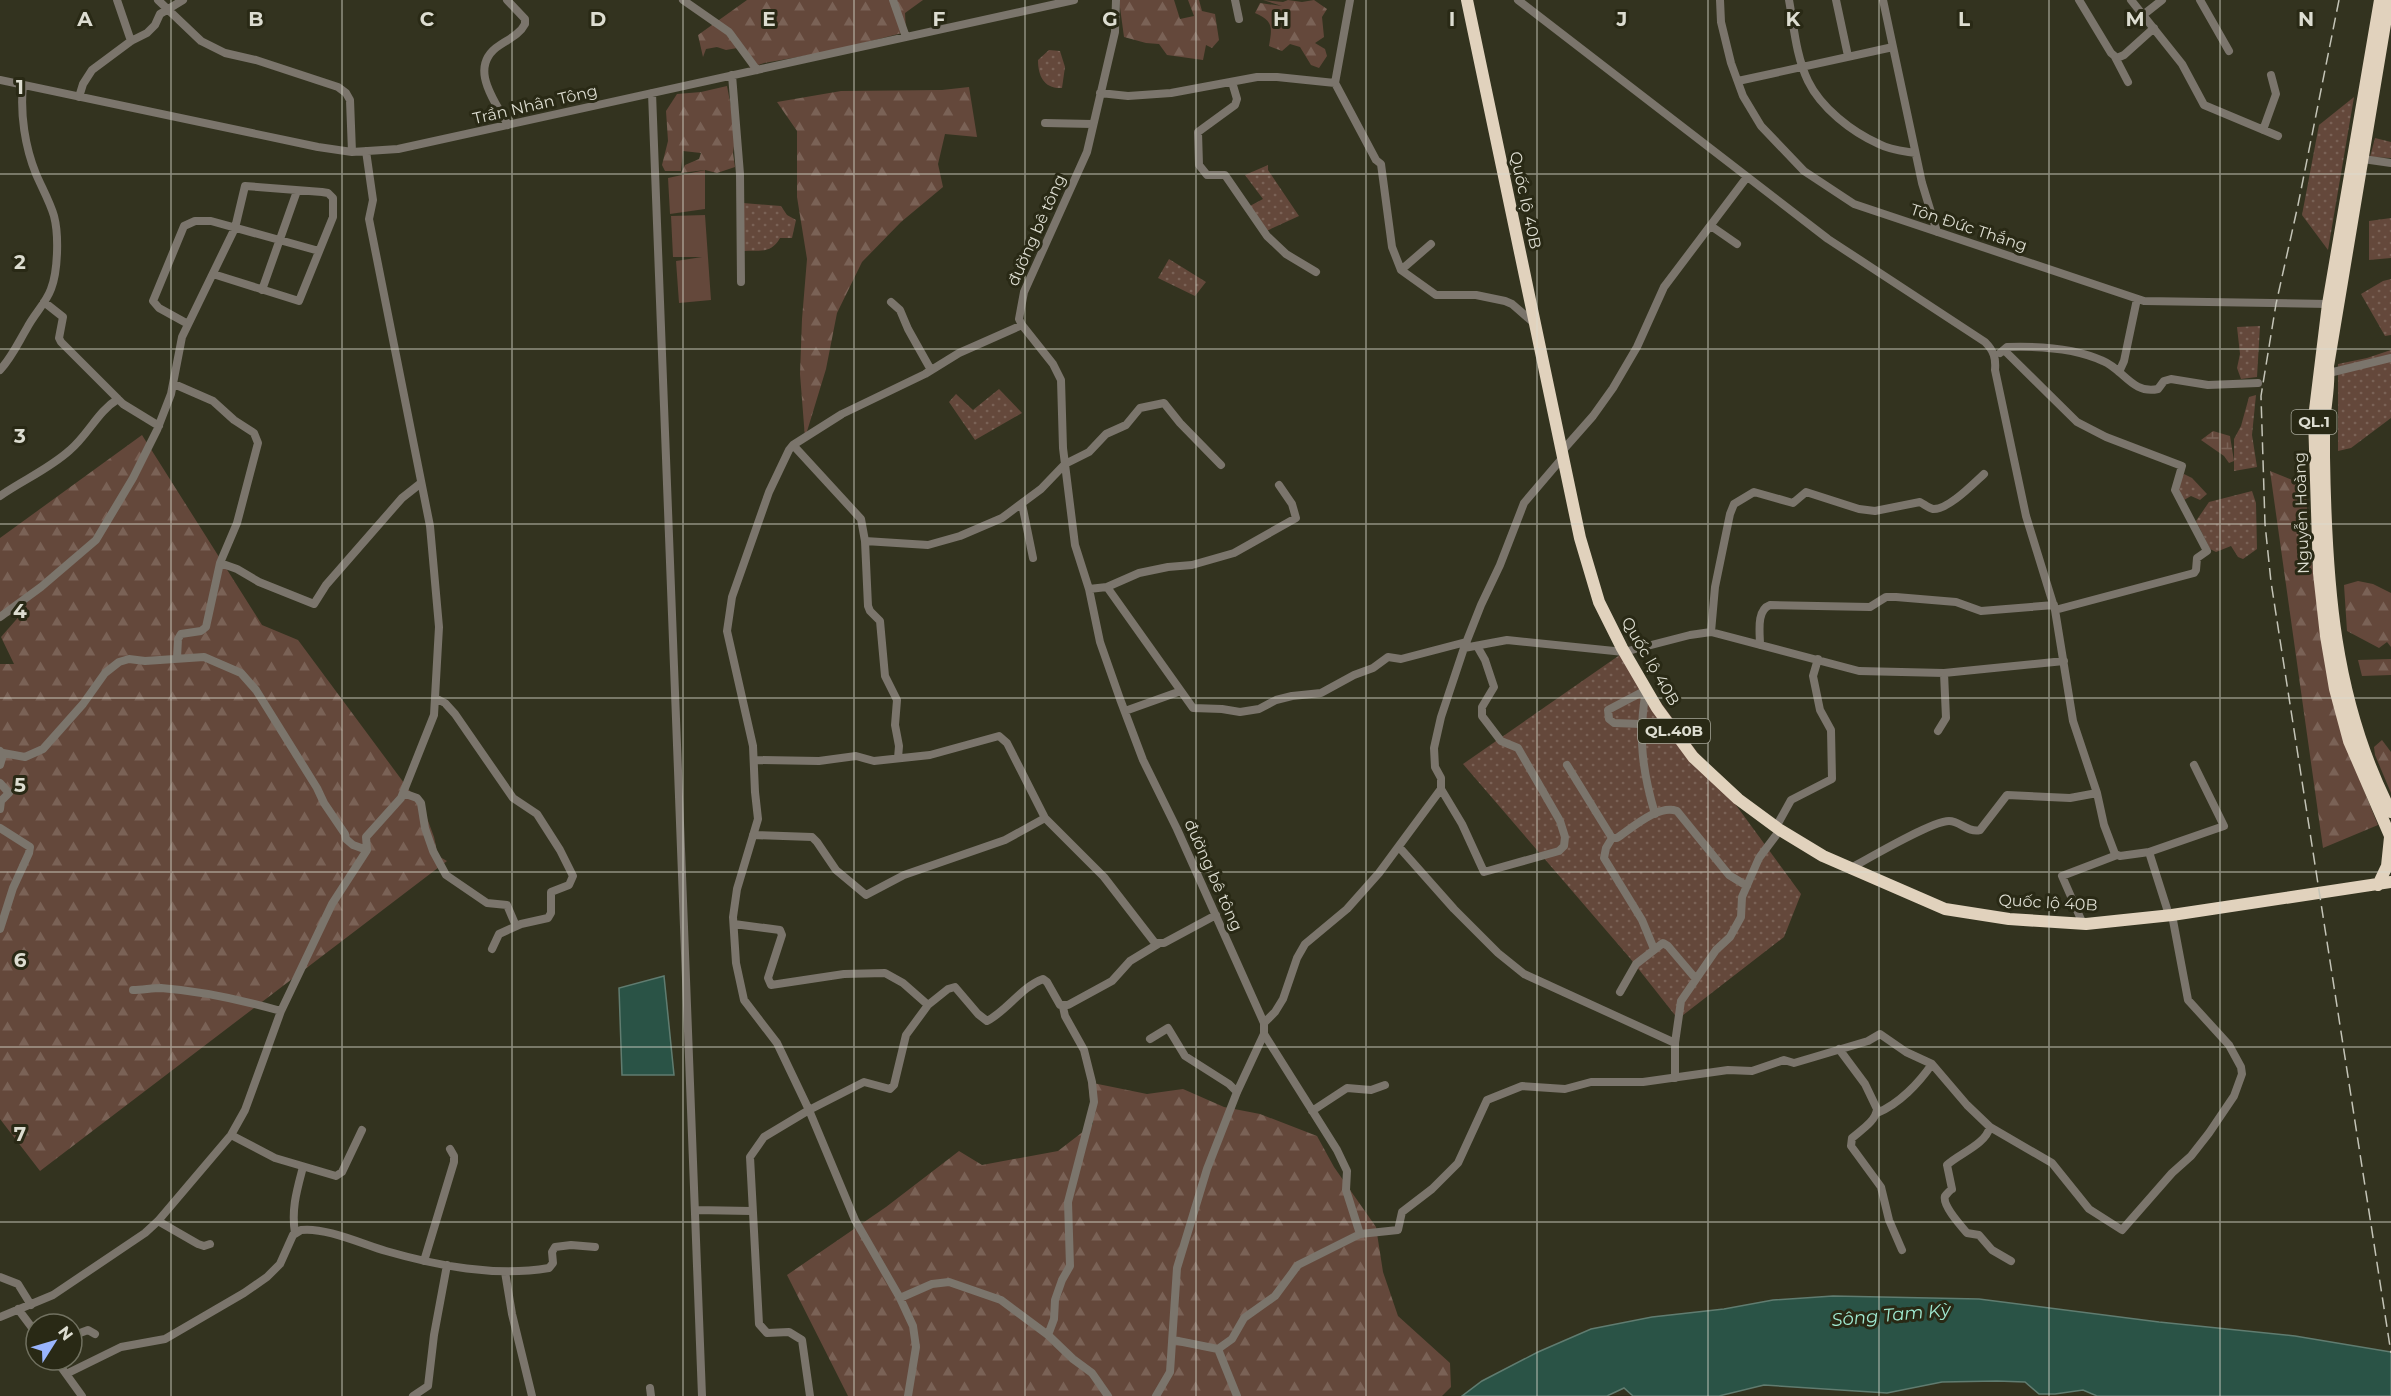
<svg xmlns="http://www.w3.org/2000/svg" width="2391" height="1396" font-family="Montserrat,sans-serif">
<defs>
<pattern id="grass-dots" width="8" height="8" patternUnits="userSpaceOnUse" patternTransform="scale(1.5)"><rect width="8" height="8" fill="#64483b"/><path d="M2 2h.1M6 6h.1" fill="none" stroke="#7a6256" stroke-width="1.8" stroke-linecap="round"/></pattern>
<pattern id="forest-firs" width="22" height="20" patternUnits="userSpaceOnUse" patternTransform="scale(1.5)"><rect width="22" height="20" fill="#64483b"/><path d="M5 1l3.5 6h-7zM16 11l3.5 6h-7z" fill="#7a6256"/></pattern>
<pattern id="wetland-marsh" width="20" height="14" patternUnits="userSpaceOnUse" patternTransform="scale(1.5)"><rect width="20" height="14" fill="#64483b"/><path d="M1 5h8M5 5V1M11 12h8M15 12V8" fill="none" stroke="#7a6256"/></pattern>
</defs>
<rect width="100%" height="100%" fill="#33331f"/>
<path fill="url(#grass-dots)" d="M1049,50l11,1 5,16 -3,21c-18,1 -24,-12 -24,-28z
M2354,97l-26,153 -26,-35 17,-90z
M2375,138l16,4v16l-21,-1z
M1268,165v5l31,46 -37,17 -16,-25 17,-9 -18,-24z
M743,203l38,3 6,9 9,5 -4,18h-12c-9,16 -20,12 -36,13z
M2391,218v40l-22,2v-39z
M1169,259l37,23 -11,14 -37,-18z
M2391,279v56l-6,1 -24,-42 22,-13z
M2260,326l-3,51 -16,2 -4,-11 3,-14 -3,-27z
M2391,350v68l-40,30 -13,3v-87l29,-6z
M999,389l23,24 -47,27 -26,-38 7,-8 17,16z
M2256,395l-4,40 5,32 -23,4v-32l7,-13 8,-29z
M2184,474l8,4 15,16 -7,6 -9,-4 -7,4 -8,-15z
M2252,491l4,12 1,46 -14,10 -5,-2 -7,-11 -15,6 -6,-3 -14,-28 13,-19z
M1624,652l177,242 -17,43 -106,82 -49,-62 -166,-193z"/>
<path fill="url(#forest-firs)" d="M747,0h176l-18,13 1,19 -74,19 -68,12 -14,5 -7,-21 -17,3 -9,-3 -11,2 -3,8 -5,-22z
M1119,0h55l6,19 14,-3 -6,-16h11l3,11 13,3 4,26 -7,8 -6,-3 -3,15 -36,-5 -8,-11 -13,-1 -22,-6z
M1263,0l20,2 5,-2 14,2 12,-2 13,9 -5,8 2,20 -9,6 10,6 2,7 -8,12 -8,-3 -11,-18 -10,-3 -8,7 -13,-5c3,-18 5,-25 -14,-33l5,-10 22,3z
M727,86l9,46 -3,21 2,14 -18,6 -12,-3 -24,3 4,-8 14,-6 2,-6 -18,-2 -2,20h-16l-3,-6 6,-24 -2,-30 11,-17 24,-2z
M969,87l8,50 -32,-3 -7,30 5,23 -42,35 -39,40 -25,51 -11,56 -21,69 -5,-64 2,-55 5,-60 -10,-62v-66l-20,-29 64,-11 101,-1z
M142,435l120,190 36,15 126,170 10,27 4,19 9,5 -407,310 -40,-52v-455h14l-13,-27 21,-24 -22,4v-79z
M2270,471l35,14 6,70 14,104 38,129 15,37 -55,23z
M2358,581l15,3 18,9v54l-4,-5 -8,6 -32,-17 -3,-46z
M2391,659v16l-29,1 -4,-16z
M2382,740l9,12v41l-16,-38 -1,-8z
M1088,1082l59,12 36,-5 41,18 36,7 57,22 17,31 42,60 7,45 15,44 52,47 1,24 -9,9h-594l-61,-121 99,-68 73,-56 23,14 76,-14 35,-27z"/>
<path fill="url(#wetland-marsh)" d="M2213,431l17,5 4,25 -5,2 -5,-7 -23,-16z"/>
<path fill="#64483b" d="M705,170v39l-35,5 -2,-36z
M705,215l6,85 -32,3 -3,-42 26,-4h-29l-2,-41z"/>
<path fill="#2a5346" stroke="#607c70" stroke-width="1.5" d="M664,976l10,99h-52l-3,-87z
M1833,1296l146,3 180,23 136,14 96,16v44h-294l-14,-6 -28,4h-16l-14,-12 -28,-1 -55,1 -55,11 -123,-8 -45,11h-86l-9,-8 -17,8h-145l20,-15 56,-29 53,-23 61,-12 72,-8 49,-9z"/>
<g fill="none" stroke-linecap="round" stroke-linejoin="round">
<path stroke="#7b756c" stroke-width="8" d="M117,0l14,41
M158,0l43,41 24,12 31,7 82,27 8,6 4,7 2,52
M507,0l18,19v5c-5,10 -16,15 -25,21 -33,21 -6,55 8,80
M683,0l46,32 28,38
M893,0l13,37
M1116,0l-1,32 -28,120 -63,140 -5,27 3,6 31,39 8,16 2,68 12,97 14,44 11,53 20,57 23,61 34,69 87,194v11l-27,58 -30,77 -30,99 -7,104 -14,24
M1235,0l4,19
M1350,0l-15,83 41,77 5,4 11,83 9,23 35,25h40l29,6 7,3 22,19
M1518,0l310,239 157,103c9,9 11,16 10,28l31,146 29,94 18,111 24,72 7,32 11,29 5,2 29,-4 20,63
M1720,0l1,22 10,41 12,33 18,30 43,45 50,33 290,97 184,3
M1789,0c5,27 7,56 19,81 13,27 44,51 71,63 11,6 24,7 36,9
M1836,0l12,56
M1883,0l39,183 15,49
M2079,0l32,53 6,5 7,-3 30,-27
M2131,0l51,64 22,41 74,31
M2200,0l29,51
M2143,15l19,-15
M2115,57l13,25
M732,75l8,99 1,108
M0,80l318,67 34,5 46,-3 676,-149
M1738,81l155,-34
M1232,82l5,17 -2,6 -37,27 1,33 8,10h18l42,61 19,18 30,18
M652,93l50,1303
M1100,93l28,3 43,-3 86,-16h20l58,6
M79,97l4,-13 9,-14 39,-29 16,-8 8,-8 5,-11 23,-14
M1045,123l47,1
M2263,130l13,-36 -5,-19
M2363,159l28,4
M1711,226l26,18
M1401,270l30,-26
M262,290l35,-99
M44,302l19,15 -4,21 2,4 62,62 36,22
M891,302l9,8 8,19 23,41
M188,324l-29,-16 -6,-7 31,-75 11,-5h16l108,30
M2004,350l73,72 29,15 76,29 -7,24 32,61 -10,7 -1,12 -2,3 -139,37
M2000,353l7,-6c30,-1 68,1 96,14 20,8 30,34 55,28l6,-8 7,-2 37,6 50,-2
M0,370c12,-13 18,-27 27,-42 7,-14 19,-25 24,-39 7,-18 8,-54 3,-73 -4,-14 -12,-28 -18,-42 -11,-27 -16,-60 -13,-89
M2119,372l5,-11 13,-62
M2329,373l62,-15
M174,384l39,17 21,19 20,13 4,10 -21,80 -17,40 -14,64 -5,4 -20,3 -3,5 -1,19
M793,445l68,74 4,22
M1563,450l30,-34 20,-28 24,-41 27,-60 83,-110
M0,496c23,-16 49,-27 70,-46 18,-15 28,-39 48,-51
M1022,504l11,54
M220,563l17,6 22,13 55,22 12,-19 76,-87 19,-15
M1107,587l86,121 29,1 18,3 19,-3 17,-9 16,-4 29,-3 33,-18 19,-7 15,-11 13,2 65,-17
M1089,589l18,-2 32,-14 29,-6 24,-2 42,-12 62,-35 -4,-14 -13,-19
M0,617l41,-30 55,-47 37,-62 24,-48 14,-36 11,-57 53,-109 10,-42 77,6 6,1 5,5v19l-34,84 -86,-27
M1711,632l4,-45 15,-73 4,-10 20,-12 39,11 13,-11 53,17 16,2 45,-9c4,2 8,6 13,7 15,1 40,-25 51,-35
M1760,645c0,-12 -4,-35 10,-40l100,2 16,-10h10l60,5 25,9 73,-6
M1464,648l43,-8 117,12 66,-17 21,-3 148,39 85,2 120,-12
M1646,690c-8,46 -4,80 9,124
M435,698l10,5 10,11 58,84 24,16 23,36 13,26 -4,9 -18,7v21l-3,5 -27,6 -22,10 -7,15
M1125,711l56,-20
M1641,724l-27,-1 -5,-4 -1,-9 38,-20
M1938,731l8,-13 -2,-45
M0,751l3,4 -3,10
M3,753l22,4 18,-8 40,-45 22,-31 14,-11 10,-3 16,2 59,-4 37,16 15,17 61,98 7,15 21,31 1,5 7,6 14,5
M898,758l1,-12 -4,-21 2,-25 -12,-24 -5,-55 -10,-10 -2,-5 -3,-65 63,4 32,-9 42,-18 39,-29 24,-25 24,-12 17,-18 20,-9 14,-17 24,-5 16,20 41,42
M754,760l65,1 37,-5 18,5 56,-6 69,-19 8,7 38,75 59,59 51,66h9l52,-28
M1567,765l45,73h5c15,-10 41,-34 60,-27l52,64 18,11
M0,783l9,10 -8,8 -1,8
M1441,789l21,35 22,48 75,-21 5,-5 1,-9 -5,-16 -42,-73 -17,-7 -19,-25v-9l12,-20 -9,-27 -8,-14
M403,793l14,5 4,5 4,25 8,23 13,24 41,28 20,2 9,21
M1776,827l15,-27 41,-21 -1,-49 -11,-20 -7,-34 5,-17
M0,828l30,19 -1,6 -16,35 -13,41
M753,835l59,2 5,5 19,28 30,25 38,-20 101,-35 40,-22
M1612,838l-6,10 -2,10 38,62 12,29
M1399,847l55,62 44,44 26,21 151,69
M2149,852l75,-26 -30,-61
M1851,868c18,-10 81,-47 98,-47 11,0 19,12 31,9l27,-35 63,3 27,-5
M734,924l46,6 2,5 -14,43 3,7 73,-11 41,-1 18,10 25,22 20,-16 7,-2 23,27 9,7c21,-11 34,-34 56,-42l4,3 13,23h8l44,-24 18,-20 28,-17
M2083,924l-21,-48 55,-21
M133,990c9,0 19,-2 28,-2 40,3 81,12 120,23
M1620,992l16,-28 27,-21 5,3 28,33
M1063,1007l2,9 19,34 8,32 2,20 -26,100 2,64 -8,14 -7,20 -1,19 -6,16 25,24 19,14 16,23
M1264,1023l11,-11 8,-13 14,-41 8,-14 42,-35 32,-36 62,-84v-11l-6,-11 -1,-19 7,-31 23,-69 17,-43 19,-40 24,-62 40,-47
M1264,1034l73,116 10,21 -1,19 14,44 38,-4 4,-18 30,-23 26,-26 29,-63 35,-14 43,3 26,-7h52l85,-12 24,1 32,-11 10,3 17,-5 57,-17 12,-7 26,18 26,12 35,41 23,22 62,36 37,46 33,21 50,-57 19,-17 18,-23 25,-37 8,-22 -1,-7 -12,-22 -41,-45 -16,-85
M1150,1039l18,-11 17,28 44,28 8,8
M1839,1049l26,35 12,25c-1,12 -16,21 -25,29l-1,8 30,41 8,33 13,30
M1675,1078v-35l6,-42 35,-51 14,-13 11,-20 1,-20 17,-39 21,-28
M1312,1111l35,-23 24,2 14,-5
M1877,1113c22,-9 42,-30 55,-49
M1990,1127c-5,18 -30,26 -43,38l5,24c-1,0 -6,6 -7,7 -3,9 16,30 22,37l12,2 13,15 19,11
M231,1135l44,23 61,18 6,-4 20,-42
M695,1210l56,1
M158,1221l40,23 6,2 6,-2
M295,1233c-4,-24 2,-43 8,-66
M424,1261l30,-99v-6l-4,-7
M505,1272l7,42 20,82
M0,1277l18,7 13,21
M900,1298l32,-14 17,-2 52,18 47,35
M18,1309l18,24
M0,1317l53,-22 92,-62 13,-12 73,-86 14,-25 36,-99 51,-107 35,-54 -1,-13 35,-39 33,-83 5,-88 -9,-101 -61,-307 4,-19 -7,-49
M72,1336l16,-6 7,4
M1173,1340l45,9 14,-10 12,-21 31,-22 23,-31 62,-31
M1218,1349l19,47
M56,1360l26,36
M66,1374l55,-27 44,-8 79,-46 23,-16 13,-13 13,-29 8,-5c25,-3 61,14 85,21 52,15 109,26 163,17l4,-5 -1,-11 3,-5 16,-2 24,2
M650,1388l1,8
M413,1396l15,-10 6,-51 13,-70
M810,1396l-8,-56 -13,-8 -22,1 -8,-9 -9,-167 14,-20 45,-27 -32,-67 -33,-43 -8,-37 -3,-46 4,-28 21,-70 -3,-27 -2,-46 -26,-115 5,-34 37,-105 20,-42 4,-5 49,-31 83,-40 34,-21 63,-28
M908,1396l8,-49 -3,-21 -13,-28 -45,-78 -46,-110 55,-28 26,7 4,-4 12,-50 22,-30"/>
<path stroke="#e1d2bd" stroke-width="12" d="M1467,0l113,538 19,64 23,46 35,60 36,49 45,42 42,31 43,26 122,53 64,10 77,5 86,-9 219,-33
M2380,0l-52,304 -14,114 5,155 7,63 9,53 14,52 42,97
M2389,0l-61,366c2,19 -3,39 -4,59 0,11 0,21 0,32 2,125 9,243 67,355
M2378,885l9,-19 3,-29"/>
<path stroke="#c4c4b7" stroke-width="1.5" stroke-dasharray="12 6" stroke-linecap="butt" d="M2339,0l-41,205 -22,99 -15,92 4,128 6,58 120,771"/>
</g>
<path fill="none" stroke="#ddddd1" stroke-width="1.5" stroke-opacity="0.55" d="M171,0v1396M342,0v1396M512,0v1396M683,0v1396M854,0v1396M1025,0v1396M1196,0v1396M1366,0v1396M1537,0v1396M1708,0v1396M1879,0v1396M2049,0v1396M2220,0v1396M0,174h2391M0,349h2391M0,524h2391M0,698h2391M0,872h2391M0,1047h2391M0,1222h2391"/>
<g text-anchor="middle" stroke-width="6" stroke-linejoin="round" paint-order="stroke">
<g fill="#292915" stroke="#a7a799" stroke-width="1.5">
<rect x="2291.5" y="410" width="45" height="24" rx="4.5"/>
<rect x="1638" y="719" width="72" height="24" rx="4.5"/>
</g>
<g font-size="15" font-weight="bold" fill="#ddddd1">
<text x="2314" y="427">QL.1</text>
<text x="1674" y="736">QL.40B</text>
</g>
<g font-size="16" fill="#ddddd1" stroke="#292915">
<text transform="translate(535 104) rotate(-13)" y="6">Trần Nhân Tông</text>
<text transform="translate(1526 200) rotate(78)" y="6">Quốc lộ 40B</text>
<text transform="translate(1969 227) rotate(18)" y="6">Tôn Đức Thắng</text>
<text transform="translate(1036 230) rotate(-66)" y="6">đường bê tông</text>
<text transform="translate(2301 513) rotate(-92)" y="6">Nguyễn Hoàng</text>
<text transform="translate(1651 661) rotate(60)" y="6">Quốc lộ 40B</text>
<text transform="translate(1214 875) rotate(66)" y="6">đường bê tông</text>
<text transform="translate(2048 902) rotate(3)" y="6">Quốc lộ 40B</text>
</g>
<g font-size="18" font-style="italic" fill="#a0ead2" stroke="#292915">
<text transform="translate(1891 1315) rotate(-5)" y="6">Sông Tam Kỳ</text>
</g>
</g>
<g font-size="20" text-anchor="middle" font-weight="bold" fill="#ddddd1" stroke="#292915" stroke-width="6" stroke-linejoin="round" paint-order="stroke">
<text x="85" y="26">A</text>
<text x="256" y="26">B</text>
<text x="427" y="26">C</text>
<text x="598" y="26">D</text>
<text x="769" y="26">E</text>
<text x="939" y="26">F</text>
<text x="1110" y="26">G</text>
<text x="1281" y="26">H</text>
<text x="1452" y="26">I</text>
<text x="1622" y="26">J</text>
<text x="1793" y="26">K</text>
<text x="1964" y="26">L</text>
<text x="2135" y="26">M</text>
<text x="2306" y="26">N</text>
<text x="20" y="94">1</text>
<text x="20" y="269">2</text>
<text x="20" y="443">3</text>
<text x="20" y="618">4</text>
<text x="20" y="792">5</text>
<text x="20" y="967">6</text>
<text x="20" y="1141">7</text>
</g>
<g transform="translate(54 1342) rotate(53)"><circle r="28" fill="#292915" stroke="#717160" stroke-width="1.5"/>
<path d="M0-4.5L10 22L0 15L-10 22Z" fill="#9ab5fd"/>
<text y="-9" font-size="16" font-weight="bold" text-anchor="middle" fill="#ddddd1">N</text>
</g>
</svg>
